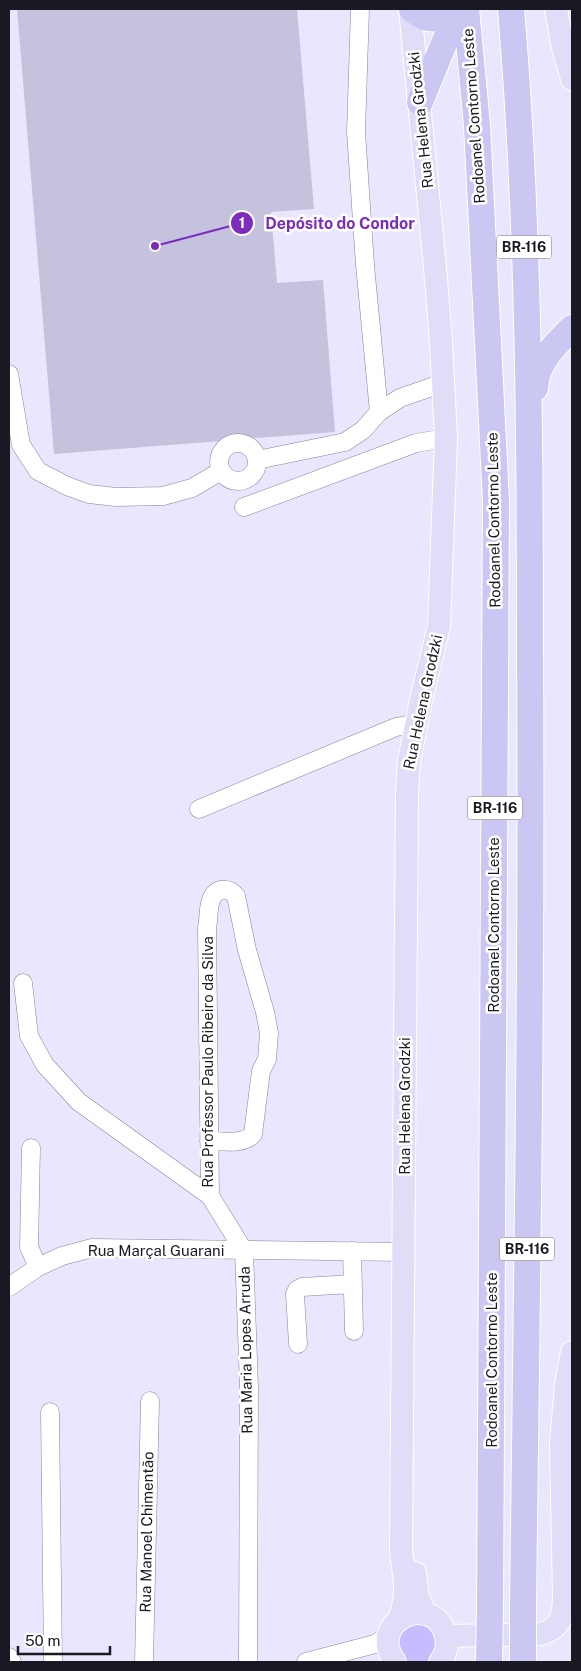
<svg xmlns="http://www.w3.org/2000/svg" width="581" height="1671" font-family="'Public Sans',sans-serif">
<rect width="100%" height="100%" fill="#e9e6fd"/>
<path fill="#c6bcfe" d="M422,1619l19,22 -12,21h-24l-4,-2 -5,-29z"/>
<path fill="#c5c2dd" d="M17,9h280l17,200 -43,3 6,71 46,-3 12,152 -281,22z"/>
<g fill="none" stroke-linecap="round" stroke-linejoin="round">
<defs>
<path id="minor" d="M360,9l-4,123 9,133 14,147 21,-14 43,-15
M9,374l12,71 17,26 29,15 22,8 27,3 47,-1 29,-8 29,-17
M219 462a19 19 0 1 1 38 0a19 19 0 1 1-38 0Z
M257,460l88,-18 18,-12 16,-18
M244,507l172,-64 30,-5
M199,809l197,-82 21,-4
M23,983l6,53 16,29 34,37 131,94 34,55 5,136 -1,275
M209,1141c14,0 35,4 44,-7l8,-63 6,-12 2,-26 -4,-21 -18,-62 -11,-54c-7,-9 -20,-9 -25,4 -3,7 -2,19 -4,28l3,268
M31,1148l-2,99 9,20
M352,1251l2,80
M9,1287l29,-20 24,-11 30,-8 311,4
M298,1344l-3,-50 2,-4 5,-3 50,-3
M50,1412l3,250
M9,1657l3,5
M144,1662l6,-261
M306,1662l69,-18 13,-8"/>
<path id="major" d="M556,9l7,39 9,31
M415,1573l3,24 7,17
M399,1619c11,-27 4,-43 2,-70l6,-755 2,-33 13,-66 17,-69 7,-188 -5,-96 -6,-75 -25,-258
M446,1636l95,-2c20,-6 22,-17 23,-36l-3,-155 5,-58 6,-33
M395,1662c-29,-40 36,-71 50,-29 4,11 1,21 -5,29"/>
<path id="highway" d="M412,9c16,14 27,11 43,0
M466,9l11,116 19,377 -6,1107
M511,9c18,213 19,428 19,641 2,319 -3,637 -7,956
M420,102l38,-93
M535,388c1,-26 20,-43 37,-60"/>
</defs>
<use href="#minor" stroke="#86839c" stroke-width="19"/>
<use href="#major" stroke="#fff" stroke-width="24"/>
<use href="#highway" stroke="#fff" stroke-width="28"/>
<use href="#minor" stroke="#fff" stroke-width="18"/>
<use href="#major" stroke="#e0ddf8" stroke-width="22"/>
<use href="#highway" stroke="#cbc7f3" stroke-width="26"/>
<defs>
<path id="highway-bridge" d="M489,1661l1,-52
M523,1662v-56"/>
</defs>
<use href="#highway-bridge" stroke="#fff" stroke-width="28" stroke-linecap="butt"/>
<use href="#highway-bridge" stroke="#cbc7f3" stroke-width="26"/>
</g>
<g text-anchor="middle" stroke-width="5" stroke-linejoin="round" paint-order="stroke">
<g fill="#fff" stroke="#5f5d64" stroke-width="1">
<rect x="496.5" y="235.5" width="55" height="23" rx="4"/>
<rect x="467.5" y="796.5" width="55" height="23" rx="4"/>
<rect x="499.5" y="1237.5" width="55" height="23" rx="4"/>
</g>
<g font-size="14" font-weight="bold" fill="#1a1822">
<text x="524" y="252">BR-116</text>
<text x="495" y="813">BR-116</text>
<text x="527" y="1254">BR-116</text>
</g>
<g font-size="15" fill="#1a1822" stroke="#fff">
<text transform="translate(474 116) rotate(-94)" y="5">Rodoanel Contorno Leste</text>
<text transform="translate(421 120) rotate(-96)" y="5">Rua Helena Grodzki</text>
<text transform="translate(494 520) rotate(-91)" y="5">Rodoanel Contorno Leste</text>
<text transform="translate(423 702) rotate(-78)" y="5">Rua Helena Grodzki</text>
<text transform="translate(494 925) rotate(-90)" y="5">Rodoanel Contorno Leste</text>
<text transform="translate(208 1062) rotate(-90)" y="5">Rua Professor Paulo Ribeiro da Silva</text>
<text transform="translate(405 1106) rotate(-90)" y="5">Rua Helena Grodzki</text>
<text x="156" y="1256">Rua Marçal Guarani</text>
<text transform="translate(246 1350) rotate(-91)" y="5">Rua Maria Lopes Arruda</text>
<text transform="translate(492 1360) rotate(-90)" y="5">Rodoanel Contorno Leste</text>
<text transform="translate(147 1532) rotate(-89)" y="5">Rua Manoel Chimentão</text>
</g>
</g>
<path fill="none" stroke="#7b2cbf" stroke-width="2" d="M155 246L242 223"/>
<g fill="#7b2cbf" stroke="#fff" stroke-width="2">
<circle cx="155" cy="246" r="5"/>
<circle cx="242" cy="223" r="12"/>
</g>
<g font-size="15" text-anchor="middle" font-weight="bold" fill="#fff">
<text x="242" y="228">1</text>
</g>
<g font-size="16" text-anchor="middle" font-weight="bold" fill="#7b2cbf" stroke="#fff" stroke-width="5" stroke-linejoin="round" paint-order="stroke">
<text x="340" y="229">Depósito do Condor</text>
</g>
<rect width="581" height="1671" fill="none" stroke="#1a1822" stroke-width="20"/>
<path d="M18 1646v8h92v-8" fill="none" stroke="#1a1822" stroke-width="2.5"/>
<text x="25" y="1646" font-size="15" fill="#1a1822" stroke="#ffffff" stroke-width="4" paint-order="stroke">50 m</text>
</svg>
